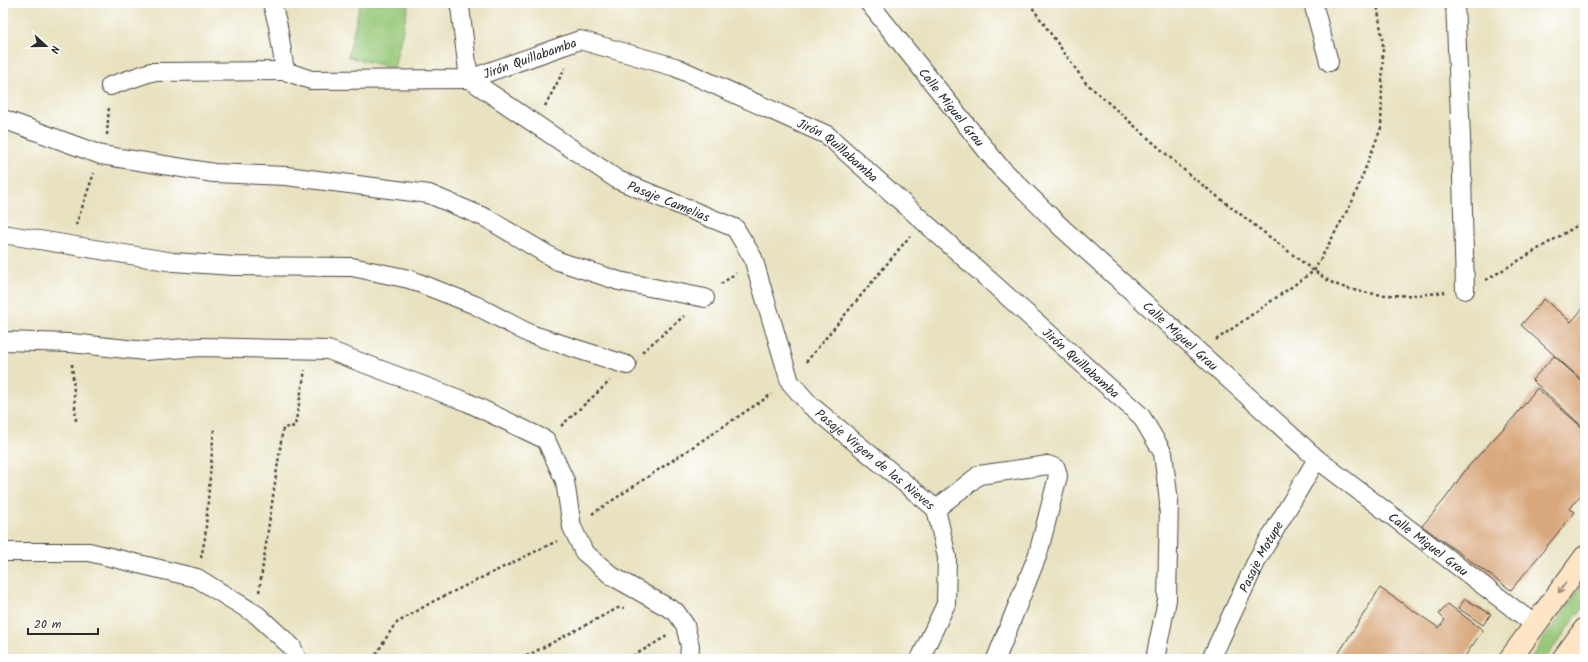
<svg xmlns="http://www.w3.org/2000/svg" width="1588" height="662" font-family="Kalam,sans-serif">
  <rect width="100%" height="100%" fill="#fff"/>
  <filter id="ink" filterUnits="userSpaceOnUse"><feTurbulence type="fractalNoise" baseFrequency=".025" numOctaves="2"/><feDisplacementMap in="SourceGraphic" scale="8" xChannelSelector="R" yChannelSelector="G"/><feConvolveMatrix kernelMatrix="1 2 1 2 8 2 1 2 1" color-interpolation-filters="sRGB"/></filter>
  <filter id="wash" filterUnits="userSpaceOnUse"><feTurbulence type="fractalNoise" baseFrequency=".012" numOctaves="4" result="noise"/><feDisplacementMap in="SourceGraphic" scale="16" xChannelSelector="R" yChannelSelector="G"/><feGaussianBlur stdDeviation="0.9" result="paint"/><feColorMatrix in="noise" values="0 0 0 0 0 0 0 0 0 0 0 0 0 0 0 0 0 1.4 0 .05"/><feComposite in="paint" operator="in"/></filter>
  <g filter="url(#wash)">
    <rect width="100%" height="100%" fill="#e8e2c0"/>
    <g fill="#97c878" stroke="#617a52">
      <polygon points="360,3 409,3 394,68 348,57"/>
      <polygon points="1585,581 1585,605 1545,659 1530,659"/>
    </g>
    <g id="blocks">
      <g fill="#d8a77b">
        <polygon points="1544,299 1571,322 1585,306 1585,383 1521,325"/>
        <polygon points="1554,356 1585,384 1585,429 1532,380"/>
        <polygon points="1537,388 1585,430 1585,489 1570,509 1575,512 1511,590 1422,526 1445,499 1467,468 1515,416"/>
        <polygon points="1380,588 1439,628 1445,620 1439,614 1448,604 1483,630 1463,659 1335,659"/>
        <polygon points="1465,599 1491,614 1483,625 1458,608"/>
      </g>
    </g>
  </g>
  <g filter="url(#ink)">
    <use href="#blocks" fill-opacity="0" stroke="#474641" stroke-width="1"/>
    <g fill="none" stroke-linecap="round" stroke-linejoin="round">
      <defs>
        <g id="street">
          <path id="s1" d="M272,3L278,26L285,71L311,80L469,79L580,40L675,67L827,135L1141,416L1163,453L1169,502L1167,600L1155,659"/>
          <polyline points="458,3 460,7 469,79"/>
          <path id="s2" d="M869,3L999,166L1062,228L1317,459L1534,624"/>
          <polyline points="1313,3 1329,62"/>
          <polyline points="1455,3 1461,138 1465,290"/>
          <path id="s3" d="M469,79L618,180L735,228L753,258L790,382L810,405L936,509L947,557L946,604L920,659"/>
          <polyline points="110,86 151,72 285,71"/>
          <polyline points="3,119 101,155 214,173 286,176 429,194 486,218 558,261 619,281 705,298"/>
          <polyline points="3,234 173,262 234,266 352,267 409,279 475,305 530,334 627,365"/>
          <polyline points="3,341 71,343 145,351 201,347 328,350 467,402 546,440 565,481 572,527 584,552 612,576 676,612 685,625 690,646 689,659"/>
          <polyline points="936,509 979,475 1048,465 1056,468 1058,476 1038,554 996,659"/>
          <polyline points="3,552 89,552 197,578 257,615 292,647 297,659"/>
          <path id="s4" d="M1211,659L1258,558L1317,459"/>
        </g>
        <g id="secondary">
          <polyline points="1510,659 1585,557"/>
          <polyline points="1563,659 1585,629"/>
        </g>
      </defs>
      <use href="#street" stroke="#474641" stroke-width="20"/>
      <use href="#secondary" stroke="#474641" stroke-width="24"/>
      <g stroke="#474641" stroke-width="2.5" stroke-dasharray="3 3" stroke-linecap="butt">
        <path d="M1029,3L1085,82L1192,177L1314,271C1321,275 1328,281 1335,284C1369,298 1410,297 1445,292"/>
        <polyline points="545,106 565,68"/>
        <polyline points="107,135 109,106"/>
        <polyline points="76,225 94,173"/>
        <polyline points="1486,280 1585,221"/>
        <polyline points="721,284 736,273"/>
        <polyline points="1216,340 1314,271 1353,200 1381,128 1383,45 1377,3"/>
        <polyline points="642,352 684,316"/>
        <polyline points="806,362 910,236"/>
        <polyline points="72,364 76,421"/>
        <polyline points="561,426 610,381"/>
        <polyline points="592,514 772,394"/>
        <polyline points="201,558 205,538 214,427"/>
        <polyline points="259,592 283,428 295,426 305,370"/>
        <polyline points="373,659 395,624 432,602 557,541"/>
        <polyline points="521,659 618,608 624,608"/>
        <polyline points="628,659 667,636"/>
      </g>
      <use href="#street" stroke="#fff" stroke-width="18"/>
      <use href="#secondary" stroke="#fde5c5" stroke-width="22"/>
    </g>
    <defs><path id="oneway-shaft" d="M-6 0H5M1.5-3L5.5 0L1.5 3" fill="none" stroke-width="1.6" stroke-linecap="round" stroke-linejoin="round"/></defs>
    <use stroke="#948878" href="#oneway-shaft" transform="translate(1562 588) rotate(127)"/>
  </g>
  <g text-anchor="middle" stroke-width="3" stroke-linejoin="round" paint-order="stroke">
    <g font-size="13" fill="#2b2b2b" stroke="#fff">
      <text dy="5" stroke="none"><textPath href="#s1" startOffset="319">Jirón Quillabamba</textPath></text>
      <text dy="5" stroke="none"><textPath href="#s2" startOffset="133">Calle Miguel Grau</textPath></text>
      <text dy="5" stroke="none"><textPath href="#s1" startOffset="655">Jirón Quillabamba</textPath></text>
      <text dy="5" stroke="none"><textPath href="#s3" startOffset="235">Pasaje Camelias</textPath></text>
      <text dy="5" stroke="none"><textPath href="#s2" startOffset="457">Calle Miguel Grau</textPath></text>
      <text dy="5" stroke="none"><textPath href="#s1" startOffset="979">Jirón Quillabamba</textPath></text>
      <text dy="5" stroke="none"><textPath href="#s3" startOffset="586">Pasaje Virgen de las Nieves</textPath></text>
      <text dy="5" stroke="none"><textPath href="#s2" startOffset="781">Calle Miguel Grau</textPath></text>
      <text dy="5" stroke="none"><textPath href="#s4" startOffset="114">Pasaje Motupe</textPath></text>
    </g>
  </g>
  <rect width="1588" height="662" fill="none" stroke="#fff" stroke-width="16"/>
  <g transform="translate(46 46) rotate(111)" stroke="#ffffff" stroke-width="3" paint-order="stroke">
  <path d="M0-3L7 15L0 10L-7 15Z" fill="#2b2b2b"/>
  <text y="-6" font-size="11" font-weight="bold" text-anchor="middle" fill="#2b2b2b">N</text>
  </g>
  <path d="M28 628v6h70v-6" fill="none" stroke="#2b2b2b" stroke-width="2"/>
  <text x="34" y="628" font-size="12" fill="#2b2b2b" stroke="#ffffff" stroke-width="3" paint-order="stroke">20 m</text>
</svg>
